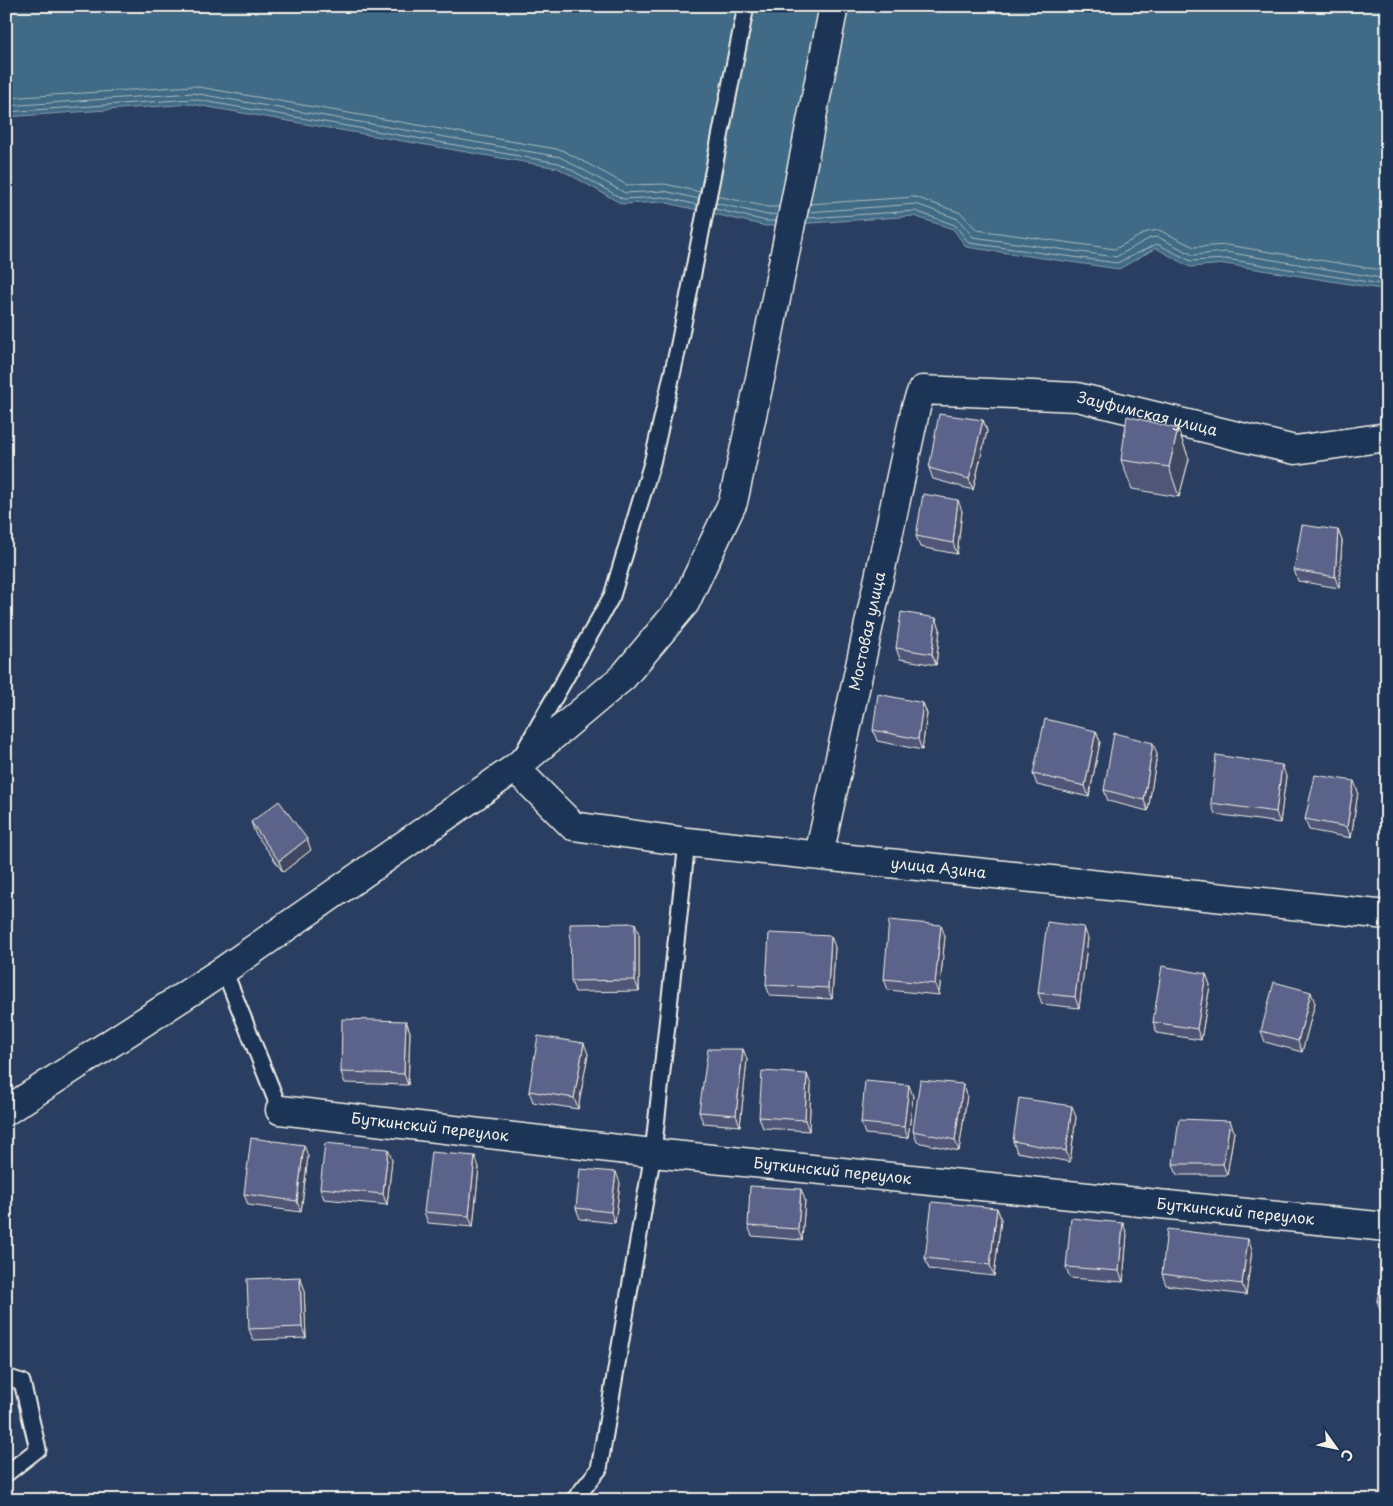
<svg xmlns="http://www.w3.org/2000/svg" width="1393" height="1506" font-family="'Playpen Sans',sans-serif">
  <rect width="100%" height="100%" fill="#2a3e61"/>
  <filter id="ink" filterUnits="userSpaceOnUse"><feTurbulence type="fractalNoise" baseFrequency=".02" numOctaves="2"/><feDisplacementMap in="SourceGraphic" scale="10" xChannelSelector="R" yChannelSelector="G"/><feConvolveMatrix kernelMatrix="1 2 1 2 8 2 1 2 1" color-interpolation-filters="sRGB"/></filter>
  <g filter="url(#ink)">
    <polygon fill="#3f6a85" stroke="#87a0ad" points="6,6 1387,6 1387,290 1225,264 1190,267 1156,248 1119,269 966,247 953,229 914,216 766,226 663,202 622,204 558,168 191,104 6,117"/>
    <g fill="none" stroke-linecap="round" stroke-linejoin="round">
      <g stroke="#acbbc0" stroke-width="1">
        <polyline points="6,98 193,86 562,150 627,185 665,184 700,192"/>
        <polyline points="6,106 193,93 560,157 625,193 664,191 699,199"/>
        <polyline points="6,112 192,99 559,163 623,199 663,197 698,205"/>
        <polyline points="717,196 768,207 779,207"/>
        <polyline points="716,203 767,215 777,214"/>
        <polyline points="810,204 915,197 961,213 977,230 1115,249 1147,232 1159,230 1194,247 1227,245 1387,271"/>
        <polyline points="715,209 766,221 776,221"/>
        <polyline points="808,212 916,204 958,219 973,237 1116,257 1150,238 1158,237 1193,255 1226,252 1387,279"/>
        <polyline points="807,218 915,211 955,225 969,243 1117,263 1157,244 1191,261 1226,259 1387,285"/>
      </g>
      <defs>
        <g id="lane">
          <polyline points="524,751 612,596 652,463 679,344 746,6"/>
          <polyline points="224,970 280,1110"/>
          <polyline points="6,1377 22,1382 38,1449 6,1474"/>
          <polyline points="574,1500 599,1469 653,1153 687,842"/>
        </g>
        <g id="street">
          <path id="s1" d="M819,855L916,407L922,390L1077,397L1295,450L1387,437"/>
          <path id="s2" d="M280,1110L653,1153L1387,1227"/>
        </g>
        <g id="secondary">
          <path id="s3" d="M515,768L573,826L687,842L1387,915"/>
        </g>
        <polyline id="primary" points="6,1111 224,970 515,768 623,677 685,603 733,502 761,374 834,6"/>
      </defs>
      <use href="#lane" stroke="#f4f1e8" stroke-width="19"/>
      <use href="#street" stroke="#f4f1e8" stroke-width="31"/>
      <use href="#secondary" stroke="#f4f1e8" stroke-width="31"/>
      <use href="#primary" stroke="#f4f1e8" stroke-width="31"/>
      <use href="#lane" stroke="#1d3557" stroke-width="15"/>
      <use href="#street" stroke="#1d3557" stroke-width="28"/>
      <use href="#secondary" stroke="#1d3557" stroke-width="28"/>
      <use href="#primary" stroke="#1d3557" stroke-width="28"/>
    </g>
    <g fill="#4f5677" stroke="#f4f1e8">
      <polygon points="983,420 987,431 973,490 933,479 929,468"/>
      <polygon points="1178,429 1189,459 1179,497 1132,489 1121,460"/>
      <polygon points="962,511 957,554 920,547 916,536"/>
      <polygon points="1338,530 1342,541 1339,588 1298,581 1294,570"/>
      <polygon points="936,618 940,629 936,665 900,659 896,648"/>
      <polygon points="923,703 927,714 922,750 877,741 873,730"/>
      <polygon points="1096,731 1100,742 1089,797 1037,785 1033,774"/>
      <polygon points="1157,754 1148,811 1108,801 1104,790"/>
      <polygon points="1286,776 1280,823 1215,814 1211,803"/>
      <polygon points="1358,792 1351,838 1309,830 1305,819"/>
      <polygon points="251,822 311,850 283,872 255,833"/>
      <polygon points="639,934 639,991 575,992 571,981"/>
      <polygon points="945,936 939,995 888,990 884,979"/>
      <polygon points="1088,938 1079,1008 1042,1004 1038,993"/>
      <polygon points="835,947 832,999 770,996 766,985"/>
      <polygon points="1206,974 1210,985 1201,1040 1157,1033 1153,1022"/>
      <polygon points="1315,1003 1302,1052 1265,1042 1261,1031"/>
      <polygon points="406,1021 410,1032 408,1085 345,1083 341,1072"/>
      <polygon points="743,1049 747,1060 740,1126 703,1123 699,1112"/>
      <polygon points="588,1054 578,1109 533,1102 529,1091"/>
      <polygon points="963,1084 967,1095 959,1151 917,1142 913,1131"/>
      <polygon points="811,1085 809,1131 763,1128 759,1117"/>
      <polygon points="913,1096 908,1138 865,1134 861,1123"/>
      <polygon points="1076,1117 1070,1162 1017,1152 1013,1141"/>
      <polygon points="1230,1121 1234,1132 1227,1175 1177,1175 1173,1164"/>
      <polygon points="308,1156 301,1212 248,1205 244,1194"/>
      <polygon points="392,1160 387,1205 324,1199 320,1188"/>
      <polygon points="479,1167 473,1227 428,1223 424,1212"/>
      <polygon points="620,1183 615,1223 580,1219 576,1208"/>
      <polygon points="805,1200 802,1240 752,1236 748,1226"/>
      <polygon points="997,1208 1001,1219 994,1276 929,1269 925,1258"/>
      <polygon points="1127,1234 1123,1282 1070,1278 1066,1267"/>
      <polygon points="1248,1239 1252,1250 1246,1295 1166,1285 1162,1274"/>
      <polygon points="1387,1258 1387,1313 1381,1312 1377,1301"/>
      <polygon points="300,1277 304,1288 306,1338 253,1340 249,1329"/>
    </g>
    <g fill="#404661" stroke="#f4f1e8">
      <polygon points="983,420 987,431 973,490 969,479"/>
      <polygon points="1178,429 1189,459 1179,497 1169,467"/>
      <polygon points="958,500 962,511 957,554 953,543"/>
      <polygon points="1338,530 1342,541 1339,588 1335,577"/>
      <polygon points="936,618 940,629 936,665 932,654"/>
      <polygon points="923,703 927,714 922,750 918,739"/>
      <polygon points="1096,731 1100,742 1089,797 1085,786"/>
      <polygon points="1153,743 1157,754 1148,811 1144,800"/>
      <polygon points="1282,765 1286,776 1280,823 1276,812"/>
      <polygon points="1354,781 1358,792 1351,838 1347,827"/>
      <polygon points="307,839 311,850 283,872 279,861"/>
      <polygon points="635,923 639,934 639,991 635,980"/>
      <polygon points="941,925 945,936 939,995 935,984"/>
      <polygon points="1084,927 1088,938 1079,1008 1075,997"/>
      <polygon points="831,936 835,947 832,999 828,988"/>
      <polygon points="1206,974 1210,985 1201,1040 1197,1029"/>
      <polygon points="1311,992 1315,1003 1302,1052 1298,1041"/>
      <polygon points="406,1021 410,1032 408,1085 404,1074"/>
      <polygon points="584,1043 588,1054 578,1109 574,1098"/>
      <polygon points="743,1049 747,1060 740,1126 736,1115"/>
      <polygon points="807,1074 811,1085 809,1131 805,1120"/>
      <polygon points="963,1084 967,1095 959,1151 955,1140"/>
      <polygon points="909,1085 913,1096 908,1138 904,1127"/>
      <polygon points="1072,1106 1076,1117 1070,1162 1066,1151"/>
      <polygon points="1230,1121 1234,1132 1227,1175 1223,1164"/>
      <polygon points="304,1145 308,1156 301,1212 297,1201"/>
      <polygon points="388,1149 392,1160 387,1205 383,1194"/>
      <polygon points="475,1156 479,1167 473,1227 469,1216"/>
      <polygon points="616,1172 620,1183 615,1223 611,1212"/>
      <polygon points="801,1189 805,1200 802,1240 798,1229"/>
      <polygon points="997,1208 1001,1219 994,1276 990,1265"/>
      <polygon points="1123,1223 1127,1234 1123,1282 1119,1271"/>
      <polygon points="1248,1239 1252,1250 1246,1295 1242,1284"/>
      <polygon points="300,1277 304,1288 306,1338 302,1327"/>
    </g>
    <g fill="#5c648a" stroke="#f4f1e8">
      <polygon points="939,414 983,420 969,479 929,468"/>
      <polygon points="1127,416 1178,429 1169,467 1121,460"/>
      <polygon points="923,494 958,500 953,543 916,536"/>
      <polygon points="1302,525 1338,530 1335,577 1294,570"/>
      <polygon points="901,612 936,618 932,654 896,648"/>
      <polygon points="878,694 923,703 918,739 873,730"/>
      <polygon points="1045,719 1096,731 1085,786 1033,774"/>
      <polygon points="1114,733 1153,743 1144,800 1104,790"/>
      <polygon points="1216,755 1282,765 1276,812 1211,803"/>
      <polygon points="1315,775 1354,781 1347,827 1305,819"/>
      <polygon points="279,801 307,839 279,861 251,822"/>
      <polygon points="889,920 941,925 935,984 884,979"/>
      <polygon points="1047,922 1084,927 1075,997 1038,993"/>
      <polygon points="635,923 635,980 571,981 570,924"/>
      <polygon points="769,933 831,936 828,988 766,985"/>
      <polygon points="1162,966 1206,974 1197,1029 1153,1022"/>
      <polygon points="1274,982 1311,992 1298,1041 1261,1031"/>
      <polygon points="342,1019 406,1021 404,1074 341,1072"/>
      <polygon points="538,1036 584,1043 574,1098 529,1091"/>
      <polygon points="708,1049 743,1049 736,1115 699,1112"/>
      <polygon points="762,1071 807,1074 805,1120 759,1117"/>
      <polygon points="920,1080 963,1084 955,1140 913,1131"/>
      <polygon points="865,1081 909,1085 904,1127 861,1123"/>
      <polygon points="1019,1098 1072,1106 1066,1151 1013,1141"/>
      <polygon points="1179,1119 1230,1121 1223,1164 1173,1164"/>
      <polygon points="251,1138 304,1145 297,1201 244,1194"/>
      <polygon points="325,1143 388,1149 383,1194 320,1188"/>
      <polygon points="431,1152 475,1156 469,1216 424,1212"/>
      <polygon points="580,1169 616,1172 611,1212 576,1208"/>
      <polygon points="750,1186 801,1189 798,1229 748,1226"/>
      <polygon points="932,1202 997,1208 990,1265 925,1258"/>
      <polygon points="1071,1218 1123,1223 1119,1271 1066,1267"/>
      <polygon points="1167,1229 1248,1239 1242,1284 1162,1274"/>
      <polygon points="1387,1258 1387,1303 1377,1301"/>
      <polygon points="300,1277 302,1327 249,1329 247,1279"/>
    </g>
  </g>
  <g text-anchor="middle" stroke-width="5" stroke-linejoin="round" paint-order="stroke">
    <g font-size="15" fill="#f4f1e8" stroke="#1d3557">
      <text dy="5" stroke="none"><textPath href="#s1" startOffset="704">Зауфимская улица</textPath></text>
      <text dy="5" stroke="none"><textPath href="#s1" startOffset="229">Мостовая улица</textPath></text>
      <text dy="5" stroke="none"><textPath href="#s3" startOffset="450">улица Азина</textPath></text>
      <text dy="5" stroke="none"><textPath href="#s2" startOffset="151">Буткинский переулок</textPath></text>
      <text dy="5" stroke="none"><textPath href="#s2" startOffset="556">Буткинский переулок</textPath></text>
      <text dy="5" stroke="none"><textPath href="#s2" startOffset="961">Буткинский переулок</textPath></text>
    </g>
  </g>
  <rect width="1393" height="1506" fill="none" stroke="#1d3557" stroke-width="25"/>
  <rect x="12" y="12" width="1368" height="1481" fill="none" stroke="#f4f1e8" stroke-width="2" filter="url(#ink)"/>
  <g transform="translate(1336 1448) rotate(123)" stroke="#1d3557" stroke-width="4" paint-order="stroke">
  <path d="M0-4L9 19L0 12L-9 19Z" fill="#f4f1e8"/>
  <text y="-8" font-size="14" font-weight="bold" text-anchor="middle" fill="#f4f1e8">С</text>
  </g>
</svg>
